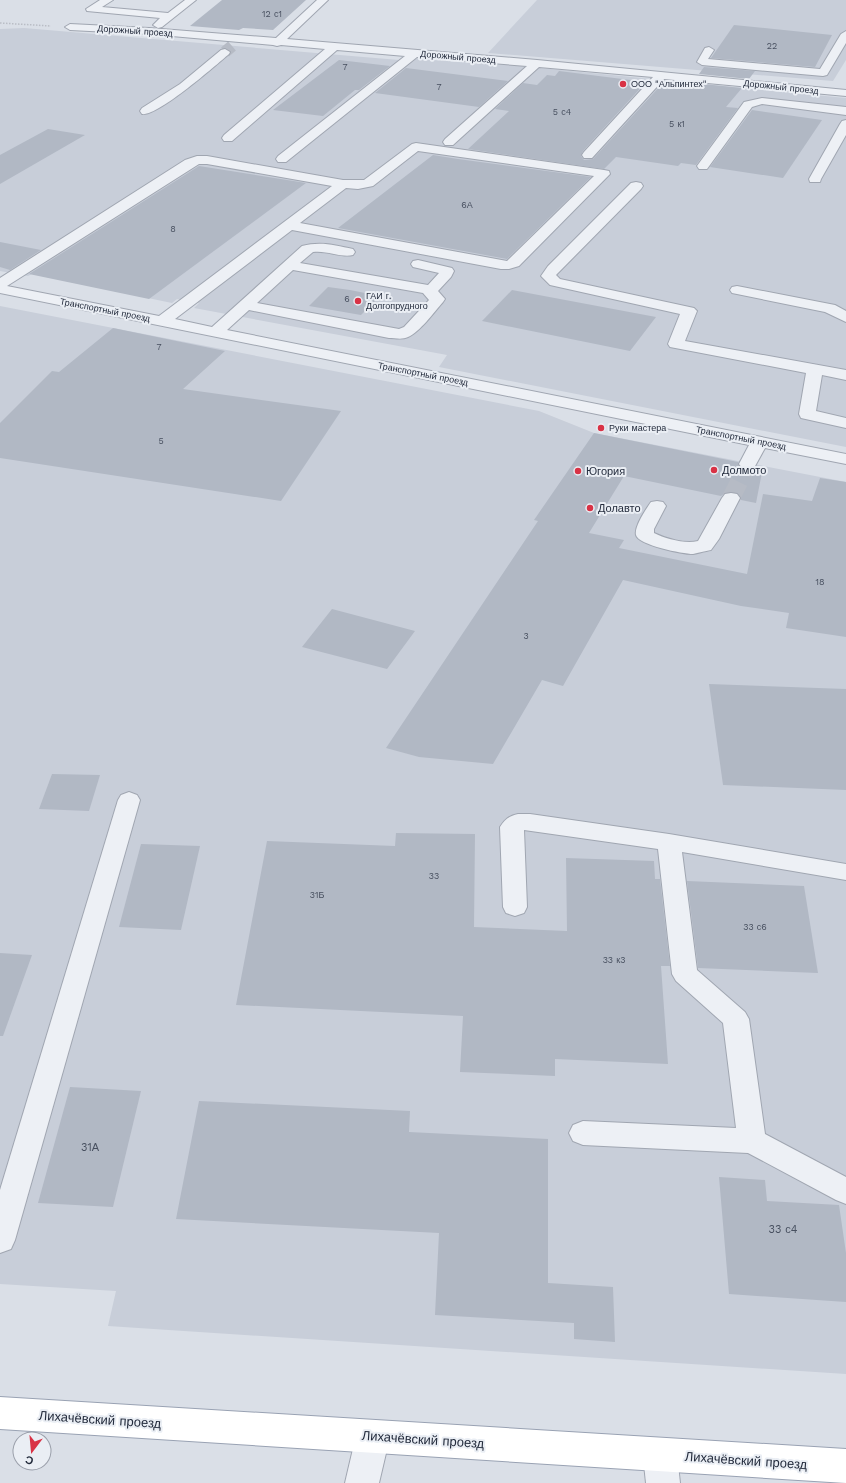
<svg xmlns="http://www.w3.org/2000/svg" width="846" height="1483" font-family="'Work Sans',sans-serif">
  <rect width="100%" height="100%" fill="#dadfe7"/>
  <g fill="#c8ced9">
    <polygon points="537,0 846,0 846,60 833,81 488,53"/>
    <polygon points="24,28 399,60 402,58 520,66 846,98 846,447 439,367 447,355 194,308 199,303 177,299 172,303 32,274 28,276 0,271 0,29"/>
    <polygon points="0,306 539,411 594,433 846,482 846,1374 108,1326 116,1291 0,1284"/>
  </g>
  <g fill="#b1b8c4">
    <polygon points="222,0 306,0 273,30 243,28 239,30 190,26"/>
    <polygon points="734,25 832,35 815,67 711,58"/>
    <polygon points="339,60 390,66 359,90 355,90 323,116 273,110"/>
    <polygon points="704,67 755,71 749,79 699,74"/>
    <polygon points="406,68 508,81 479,107 375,93"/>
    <polygon points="559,71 646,82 583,151 581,156 584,160 593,159 662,84 676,86 678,83 692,85 693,83 742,88 726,107 738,108 696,165 681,163 678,166 616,157 604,169 468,149 509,111 495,109 523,83 537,85 547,75 555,76"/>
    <polygon points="752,110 822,120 783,178 710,167"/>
    <polygon points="48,129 85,135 0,184 0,155"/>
    <polygon points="433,155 458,159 591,177 507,259 338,228"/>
    <polygon points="199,166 306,183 149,299 29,274"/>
    <polygon points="0,242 41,250 10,270 0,267"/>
    <polygon points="328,287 350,290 380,296 361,315 309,306"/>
    <polygon points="512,290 656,317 630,351 482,321"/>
    <polygon points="113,328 225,351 183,389 341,411 281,501 0,458 0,423 52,371 59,372"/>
    <polygon points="594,433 738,462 738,465 742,469 754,469 757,466 763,467 756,503 741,500 741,497 737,493 725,493 721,496 624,476 589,533 624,540 619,548 747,574 763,494 812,501 820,478 846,482 846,637 786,628 789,613 741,606 623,580 563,686 542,680 493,764 419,757 386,748 538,521 534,520"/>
    <polygon points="332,609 415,631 387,669 302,647"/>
    <polygon points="709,684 846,689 846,790 723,785"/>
    <polygon points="52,774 100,775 89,811 39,809"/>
    <polygon points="396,833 475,834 474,927 567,931 566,858 654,861 655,879 660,879 670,966 661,966 668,1064 555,1059 555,1076 460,1072 463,1016 236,1005 267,841 395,846"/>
    <polygon points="141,844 200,846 181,930 119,927"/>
    <polygon points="687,881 804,886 818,973 698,968"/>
    <polygon points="0,953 32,955 3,1036 0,1036"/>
    <polygon points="70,1087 141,1091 113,1207 38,1203"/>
    <polygon points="199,1101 410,1111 409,1132 548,1139 548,1283 613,1287 615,1342 574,1339 574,1323 435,1315 439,1233 176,1219"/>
    <polygon points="719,1177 765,1180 767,1201 839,1205 846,1253 846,1302 729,1294"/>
  </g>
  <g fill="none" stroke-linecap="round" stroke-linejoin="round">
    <polyline stroke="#b6bbc5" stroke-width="12" stroke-dasharray="12 5.5" stroke-linecap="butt" points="225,52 232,46"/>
    <polyline stroke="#b6bbc5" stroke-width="18" stroke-dasharray="18 9" stroke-linecap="butt" points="731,498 748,464"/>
    <defs>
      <g id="minor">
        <polygon points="100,0 113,0 102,7 168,13 185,0 196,0 162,27 158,28 153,25 160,18 87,11 86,9"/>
        <polygon points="317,0 328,0 287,39 537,60 846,90 846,96 664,79 592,158 584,158 582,155 584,152 653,77 539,67 453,145 445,145 443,142 445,139 527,66 417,57 286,162 278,162 276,159 278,156 405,56 337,50 232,141 224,141 222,138 224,135 325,49 281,45 277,46 273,45 149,34 70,30 65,27 70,24 149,28 276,38"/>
        <polygon points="846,31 846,43 827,75 823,76 702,65 697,62 705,48 709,47 714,50 708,59 820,69 841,34"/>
        <path d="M225,49L230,52L229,54C215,66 157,117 142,114L140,111L142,108L180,84L221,50Z"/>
        <polygon points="762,98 846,107 846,115 762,104 752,107 707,169 699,169 697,166 744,102"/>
        <polygon points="846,120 846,135 821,179 820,182 810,182 809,179 840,124 842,121"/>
        <path d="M416,143L604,170L609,171L610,174L519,266L509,269H501L292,230L175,319L212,327L302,246C320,241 335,245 353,249L355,252L353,255C341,258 327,250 313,252L300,263L428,285L439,273L413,267L411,264L413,261L418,260L452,268L454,271L451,277L438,291L445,299L443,302C434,312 420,332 408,337C402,340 395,338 389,338L249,310L227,330L846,454V464L765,448L754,468L748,469L742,468L739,464L749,445L0,293V278L185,160L197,156H207L343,180H364L412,144ZM418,151L594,176L507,261L300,223L346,188L358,189L373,186ZM199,164H207L332,186L159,316L7,286ZM293,270L423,293L429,300L404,327L399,329L257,303Z"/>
        <polygon points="636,182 641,183 643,186 641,189 556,275 560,279 694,308 697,311 685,341 846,370 846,380 822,375 816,411 846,418 846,428 801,418 799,414 806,373 670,347 668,344 680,314 550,285 541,276 548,266 631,183"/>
        <polygon points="737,286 835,305 846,311 846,322 825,312 732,293 730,290 732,287"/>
        <path d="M731,493L737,494L740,498L719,539L711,550C705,551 698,553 693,554C683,554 638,545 636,535C634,527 646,509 651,502L657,501L663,502L666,506L654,529V533C666,539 685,544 698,541L722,498L725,494Z"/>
        <polygon points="129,792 137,795 140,800 15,1240 11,1249 0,1253 0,1190 118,800 121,795"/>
        <path d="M518,814H530L669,834L846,864V880L682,852L697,970L745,1012L749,1019L765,1134L846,1177V1204L836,1200L748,1153L583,1145L573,1141L569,1133L573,1125L583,1121L736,1128L723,1023L676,981L672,974L658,849L524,830L527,907L524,913L515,916L506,913L503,907L500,827C505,819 509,816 518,814Z"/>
        <polygon points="373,1420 385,1425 390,1436 379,1483 345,1483 356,1436 361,1425"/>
        <polygon points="660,1439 672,1443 677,1455 680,1483 646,1483 643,1455 648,1443"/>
      </g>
      <polygon id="major" points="0,1397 846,1449 846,1483 0,1429"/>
    </defs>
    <use href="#minor" stroke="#a0a6b1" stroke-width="2"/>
    <use href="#major" stroke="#99a2b3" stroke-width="2"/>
    <polyline stroke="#b9bdc5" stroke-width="1.5" stroke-dasharray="1.5 1.5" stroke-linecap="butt" points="0,23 51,26"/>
    <use href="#minor" fill="#edf0f5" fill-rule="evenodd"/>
    <use href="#major" fill="#fff" fill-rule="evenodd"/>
  </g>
  <g fill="#d93245" stroke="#eaeef4" stroke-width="1.5">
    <circle cx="623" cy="84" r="4"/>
    <circle cx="358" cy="301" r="4"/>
    <circle cx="601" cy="428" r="4"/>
    <circle cx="714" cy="470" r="4"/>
    <circle cx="578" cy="471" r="4"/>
    <circle cx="590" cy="508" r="4"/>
  </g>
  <g text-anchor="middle" stroke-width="4" stroke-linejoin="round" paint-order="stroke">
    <g font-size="9" fill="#474f5f">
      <text x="272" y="17">12 с1</text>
      <text x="772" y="49">22</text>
      <text x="345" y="70">7</text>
      <text x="439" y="90">7</text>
      <text x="562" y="115">5 с4</text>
      <text x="677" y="127">5 к1</text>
      <text x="467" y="208">6А</text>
      <text x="173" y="232">8</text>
      <text x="347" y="302">6</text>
      <text x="159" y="350">7</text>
      <text x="161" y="444">5</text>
      <text x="820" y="585">18</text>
      <text x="526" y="639">3</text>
      <text x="434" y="879">33</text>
      <text x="317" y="898">31Б</text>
      <text x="755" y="930">33 с6</text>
      <text x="614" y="963">33 к3</text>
    </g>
    <g font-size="9" fill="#242c3d" stroke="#eaeef4">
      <text transform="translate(135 31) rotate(4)" y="3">Дорожный проезд</text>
      <text transform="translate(458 57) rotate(5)" y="3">Дорожный проезд</text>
      <text transform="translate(781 87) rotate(6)" y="3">Дорожный проезд</text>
      <text transform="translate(105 310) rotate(11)" y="3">Транспортный проезд</text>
      <text transform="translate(423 374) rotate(11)" y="3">Транспортный проезд</text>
      <text transform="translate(741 438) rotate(11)" y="3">Транспортный проезд</text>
    </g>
    <g font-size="9" fill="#242c3d" stroke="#eaeef4" text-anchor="start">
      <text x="631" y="87">ООО "Альпинтех"</text>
      <text x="366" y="299">ГАИ г.<tspan x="366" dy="10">Долгопрудного</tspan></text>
      <text x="609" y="431">Руки мастера</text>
    </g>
    <g font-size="11" fill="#242c3d" stroke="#eaeef4" text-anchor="start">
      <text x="722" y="474">Долмото</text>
      <text x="586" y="475">Югория</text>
      <text x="598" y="512">Долавто</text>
    </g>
    <g font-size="11" fill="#474f5f">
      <text x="90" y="1151">31А</text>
      <text x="783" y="1233">33 с4</text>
    </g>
    <g font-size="13" fill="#242c3d" stroke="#eaeef4">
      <text transform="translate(100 1419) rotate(4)" y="5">Лихачёвский проезд</text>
      <text transform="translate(423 1439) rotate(4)" y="5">Лихачёвский проезд</text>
      <text transform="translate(746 1460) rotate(4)" y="5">Лихачёвский проезд</text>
    </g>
  </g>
  <g transform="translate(32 1451) rotate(196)"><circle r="19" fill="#eaeef4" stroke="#9ba0ab"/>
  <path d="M0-3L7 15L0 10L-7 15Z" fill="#d93245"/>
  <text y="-6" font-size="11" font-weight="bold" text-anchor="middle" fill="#242c3d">С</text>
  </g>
</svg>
